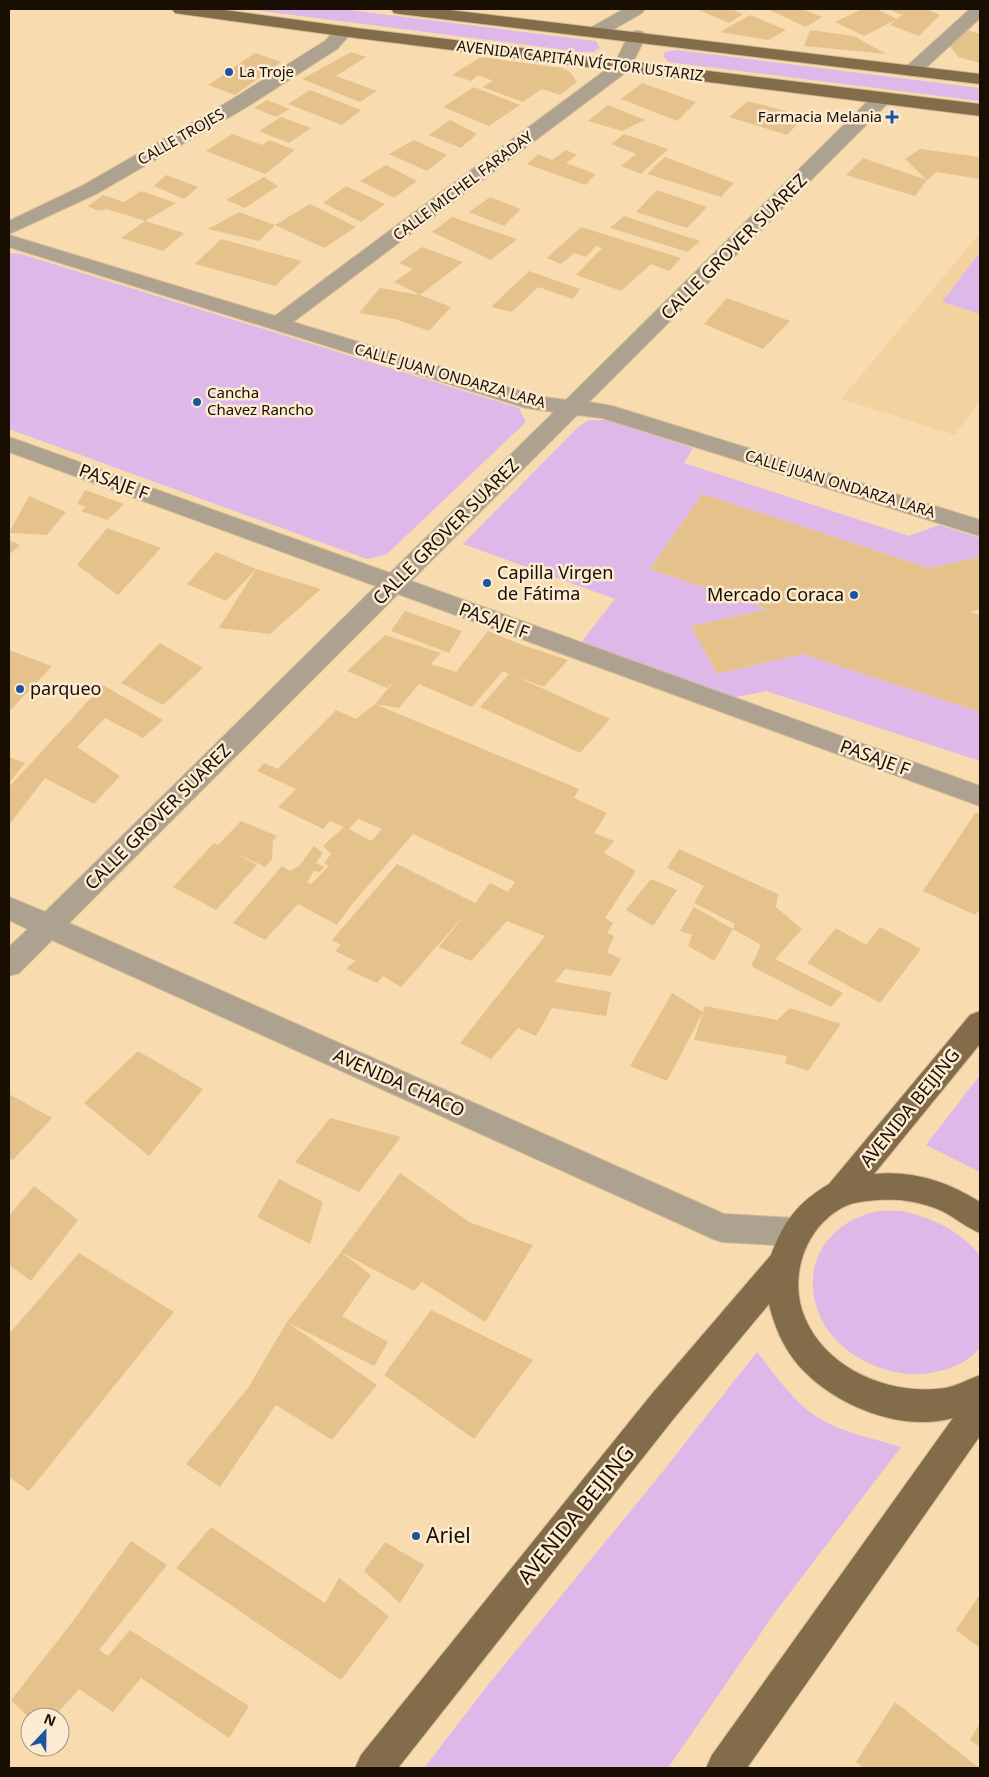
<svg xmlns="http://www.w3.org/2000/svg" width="989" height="1777" font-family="'Noto Sans',sans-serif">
  <rect width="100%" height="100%" fill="#f8dcaf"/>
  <polygon fill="#f3d29f" points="980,233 980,400 955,435 841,399"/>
  <g fill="#deb8e8">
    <polygon points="247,9 342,9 587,40 596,41 600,48 593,52 581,52"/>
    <polygon points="676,50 980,88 980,101 669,62 663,56 665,52"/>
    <polygon points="980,252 980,314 942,302"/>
    <polygon points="9,253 21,254 519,408 526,422 387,554 367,559 9,429"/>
    <polygon points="589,420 607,420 693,448 684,463 909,536 939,525 980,538 980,557 929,568 702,494 650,569 768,609 691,626 717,674 803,654 980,712 980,761 766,691 731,698 579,645 615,599 463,544 578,427"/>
    <polygon points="980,1075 980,1172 926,1145"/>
    <path d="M903,1211C934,1219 960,1230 980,1256V1347C970,1361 952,1369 935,1372C892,1382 836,1356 819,1314C800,1266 826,1225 873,1212C882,1210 894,1211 903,1211Z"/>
    <path d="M757,1352C774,1373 791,1399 814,1415C840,1432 871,1438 901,1447L776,1611L668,1768H424L488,1685L656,1480Z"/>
  </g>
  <g fill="#e5c28b" fill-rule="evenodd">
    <polygon points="696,9 731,9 743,14 729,23"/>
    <polygon points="767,9 802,9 822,17 806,27"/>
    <polygon points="862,9 877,9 897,19 864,36 835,22"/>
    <polygon points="889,9 926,9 940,15 919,36 890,25 902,15"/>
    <polygon points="750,15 786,30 768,40 720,32"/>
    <polygon points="961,28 980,34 980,63 958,57 946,41"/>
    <polygon points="810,30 854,36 886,54 804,46"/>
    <polygon points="351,52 366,57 336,76 377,91 360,102 302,79"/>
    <polygon points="255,53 281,62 235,95 208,85"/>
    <polygon points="481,57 562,68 570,72 577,82 560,95 542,89 523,102 482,87 493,81 478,75 471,81 452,75"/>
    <polygon points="642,83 696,102 677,121 621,99"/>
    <polygon points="474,87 520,105 489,126 443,107"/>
    <polygon points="310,90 361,110 342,125 288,104"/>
    <polygon points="267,100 290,109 276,117 254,108"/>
    <polygon points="748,101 805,116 787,135 729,117"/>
    <polygon points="608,105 645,120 622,131 588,121"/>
    <polygon points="281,117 311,128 289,143 259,131"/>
    <polygon points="450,120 477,134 461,148 429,135"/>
    <polygon points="232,134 262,145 269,140 295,150 265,174 206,151"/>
    <polygon points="624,134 668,149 641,174 621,166 636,154 611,144"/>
    <polygon points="414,140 447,155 427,171 389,154"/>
    <polygon points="920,149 980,157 980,179 937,172 927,180 905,159"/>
    <polygon points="566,150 577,155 566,163 596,174 585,185 527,164 538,154 552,160"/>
    <polygon points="665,157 734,183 721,197 647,174"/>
    <polygon points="863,158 927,180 915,196 846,175"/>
    <polygon points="386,165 417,181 394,198 360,181"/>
    <polygon points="166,175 198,187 184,199 154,186"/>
    <polygon points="264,177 278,186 245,208 226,200"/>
    <polygon points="346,186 385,204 361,222 323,203"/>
    <polygon points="657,190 707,207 687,228 636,212"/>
    <polygon points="141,191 176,203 145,221 107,209 98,211 88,206 103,195 124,202"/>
    <polygon points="490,197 521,209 504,226 469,212"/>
    <polygon points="310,204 356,227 324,248 275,225"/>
    <polygon points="239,212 275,225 259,241 208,229"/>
    <polygon points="624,216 700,241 688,252 610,228"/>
    <polygon points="452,217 517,239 491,260 432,232"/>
    <polygon points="145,221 184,233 163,251 121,238"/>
    <polygon points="581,227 681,258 669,271 651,264 621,291 576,275 602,248 596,246 586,257 574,253 561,264 547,258"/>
    <polygon points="221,239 302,261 275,286 195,264"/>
    <polygon points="422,247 463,262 420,295 394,282 413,269 399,263"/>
    <polygon points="529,271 580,289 573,299 538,287 512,312 491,307"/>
    <polygon points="380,288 420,295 451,307 429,331 395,319 359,313"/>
    <polygon points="727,298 790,321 763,349 704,324"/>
    <polygon points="85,490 124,504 107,520 81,511 86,507 77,504"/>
    <polygon points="702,494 929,568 980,557 980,609 970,612 980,615 980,712 803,654 717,674 691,626 768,609 650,569"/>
    <polygon points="29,496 66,512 47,535 9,533"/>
    <polygon points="107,528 161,548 118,595 77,565"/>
    <polygon points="9,540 20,545 9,555"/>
    <polygon points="216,552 256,569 226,601 187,584"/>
    <polygon points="256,569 321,589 270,634 219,628"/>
    <polygon points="405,611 462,631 449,653 391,631"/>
    <polygon points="488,631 525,646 568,660 544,687 517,677 610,719 580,753 480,707 509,674 503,671 472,707 419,684 399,708 375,704 396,679 387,688 347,671 385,635 441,653 431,664 456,672"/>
    <polygon points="160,643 203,668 163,705 121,683"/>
    <polygon points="9,650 52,666 9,712"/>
    <polygon points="103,685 163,720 143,738 105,718 77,747 120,776 94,804 45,778 9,825 9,787"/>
    <path d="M375,704L579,789L574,798L607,813L594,833L614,841L604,853L636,871L605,918L613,923L607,933L614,936L607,952L621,959L611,976L565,969L555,982L611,992L606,1016L552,1008L536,1036L518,1028L491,1059L460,1043L545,936L507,921L471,961L439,947L467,912L401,987L383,976L377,983L346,969L355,961L335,951L341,945L332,940L397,864L475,903L490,883L508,892L515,882L413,834L353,903L337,925L298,904L265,940L233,923L282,866L290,871L299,866L314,846L323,853L316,863L324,867L320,872L314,871L307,882L311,884L329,866L324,863L331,854L323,846L344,827L330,821L323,829L278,807L296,789L257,771L264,763L278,769L336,710L356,719ZM358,819L382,829L371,841L349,829Z"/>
    <polygon points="9,757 25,763 9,783"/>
    <polygon points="976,812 980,814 980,909 975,915 923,891"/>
    <polygon points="241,821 277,836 273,841 272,859 265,867 233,852 257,865 216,910 173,887 214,843 218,845"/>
    <polygon points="679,849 778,894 776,907 802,929 775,959 843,993 831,1007 751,966 761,945 733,929 735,924 694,903 704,886 667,868"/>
    <polygon points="651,879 677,890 653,926 626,910"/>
    <polygon points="694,907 733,929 714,961 688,946 692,935 680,931"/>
    <polygon points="880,927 921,949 880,1003 807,963 836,928 866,945"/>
    <polygon points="672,993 703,1012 667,1081 630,1066"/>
    <polygon points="705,1006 777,1020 790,1008 841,1024 808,1071 785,1063 787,1056 694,1040"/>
    <polygon points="138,1051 203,1089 149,1156 84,1103"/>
    <polygon points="9,1094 52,1118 13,1160 9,1158"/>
    <polygon points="330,1118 401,1137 359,1192 295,1162"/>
    <polygon points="400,1173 469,1222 533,1245 485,1322 422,1282 414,1291 341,1252"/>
    <polygon points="279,1179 323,1202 310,1244 257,1217"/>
    <polygon points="34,1186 78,1220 31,1281 9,1265 9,1216"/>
    <polygon points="341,1252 371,1275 342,1316 388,1342 374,1366 287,1322"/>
    <polygon points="79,1253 174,1312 29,1491 9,1477 9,1334"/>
    <polygon points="431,1310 533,1360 474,1439 384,1375"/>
    <polygon points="287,1322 377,1385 332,1440 276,1405 220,1487 186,1464 248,1388"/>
    <polygon points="211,1527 325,1603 339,1578 389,1616 341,1680 176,1568"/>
    <polygon points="131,1541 167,1565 99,1650 108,1656 130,1630 249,1706 229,1738 141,1678 113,1712 79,1689 54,1717 30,1717 30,1719 11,1700 67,1629"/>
    <polygon points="385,1542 424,1565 400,1603 364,1571"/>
    <polygon points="980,1594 980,1648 956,1630"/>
    <polygon points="895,1702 978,1767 977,1768 864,1768 856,1762"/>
    <polygon points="980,1723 980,1747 970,1740"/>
  </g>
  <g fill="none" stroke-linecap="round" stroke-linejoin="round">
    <defs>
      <g id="minor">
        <polygon points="624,9 645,9 642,13 602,36 596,37 590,36 587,32 590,28"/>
        <polygon points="970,9 980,9 980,18 918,75 912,76 906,75 903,71 906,67"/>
        <polygon points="344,26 350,27 353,31 337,49 245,108 96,194 9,234 9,221 82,186 231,100 325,41 338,27"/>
        <polygon points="637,31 643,32 646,36 629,70 293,322 536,396 566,400 875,94 882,92 889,94 891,98 889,102 589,402 612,406 980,520 980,536 602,418 577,415 411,581 980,786 980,806 398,594 69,923 724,1214 794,1218 805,1222 810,1232 805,1242 794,1246 722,1242 711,1238 52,940 19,973 9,976 9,947 28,929 9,920 9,897 45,912 376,586 9,452 9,437 390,573 554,412 526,408 9,247 9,235 275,316 615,63 628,36 631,32"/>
      </g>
      <g id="primary">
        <polygon points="172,9 217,9 356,28 980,104 980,116 356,38 181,14 175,13"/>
        <polygon points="391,9 441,9 980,74 980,84 400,14 394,13"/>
        <path d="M980,1011V1044L874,1174C912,1170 949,1182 980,1202V1233C967,1228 957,1219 944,1212C930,1205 916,1202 900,1200C887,1199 860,1200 848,1205C806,1223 787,1277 805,1318C827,1370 891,1396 945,1388C957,1386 969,1379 980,1375V1436L747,1768H706L712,1755L953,1418C901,1433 834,1405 799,1366C784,1349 774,1326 769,1304L675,1417L398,1768H355L361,1755L651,1395L771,1255C784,1221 797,1203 829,1184L970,1015Z"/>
      </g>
    </defs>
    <use href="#minor" stroke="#d4bb93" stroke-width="2"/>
    <use href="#primary" stroke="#d4bb93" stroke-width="2"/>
    <use href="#minor" fill="#ada18f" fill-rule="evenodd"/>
    <use href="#primary" fill="#826c4a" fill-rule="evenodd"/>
  </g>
  <g fill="#1c53a4" stroke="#fcebd0" stroke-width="2">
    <circle cx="229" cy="72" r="5"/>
    <path d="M889.5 109.5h5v5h5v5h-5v5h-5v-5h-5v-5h5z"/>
    <circle cx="197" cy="402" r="5"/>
    <circle cx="487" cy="583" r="5"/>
    <circle cx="854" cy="595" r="5"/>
    <circle cx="20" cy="689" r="5"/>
    <circle cx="416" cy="1536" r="5"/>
  </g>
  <g text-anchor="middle" stroke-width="5" stroke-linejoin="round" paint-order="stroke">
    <g font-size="15" fill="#180e01" stroke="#fcebd0">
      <text transform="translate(580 61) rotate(7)" y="5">AVENIDA CAPITÁN VÍCTOR USTARIZ</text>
      <text transform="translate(181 137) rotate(-30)" y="5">CALLE TROJES</text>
      <text transform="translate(463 186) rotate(-37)" y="5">CALLE MICHEL FARADAY</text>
      <text transform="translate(450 376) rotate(16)" y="5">CALLE JUAN ONDARZA LARA</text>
      <text transform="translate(840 484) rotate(17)" y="5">CALLE JUAN ONDARZA LARA</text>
    </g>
    <g font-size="15" fill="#180e01" stroke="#fcebd0" text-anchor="start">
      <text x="239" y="77">La Troje</text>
      <text x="882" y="122" text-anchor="end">Farmacia Melania</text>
      <text x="207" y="398">Cancha<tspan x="207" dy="17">Chavez Rancho</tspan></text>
    </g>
    <g font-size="18" fill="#180e01" stroke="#fcebd0">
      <text transform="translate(734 247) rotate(-45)" y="6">CALLE GROVER SUAREZ</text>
      <text transform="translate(114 482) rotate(20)" y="6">PASAJE F</text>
      <text transform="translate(446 532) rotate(-45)" y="6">CALLE GROVER SUAREZ</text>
      <text transform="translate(494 621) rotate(20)" y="6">PASAJE F</text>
      <text transform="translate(875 758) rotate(20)" y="6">PASAJE F</text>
      <text transform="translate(158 817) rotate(-45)" y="6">CALLE GROVER SUAREZ</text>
      <text transform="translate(399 1083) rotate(24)" y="6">AVENIDA CHACO</text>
      <text transform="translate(910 1108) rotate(-51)" y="6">AVENIDA BEIJING</text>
    </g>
    <g font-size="18" fill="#180e01" stroke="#fcebd0" text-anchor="start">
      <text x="497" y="579">Capilla Virgen<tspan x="497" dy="21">de Fátima</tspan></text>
      <text x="844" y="601" text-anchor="end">Mercado Coraca</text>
      <text x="30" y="695">parqueo</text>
    </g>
    <g font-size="21" fill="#180e01" stroke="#fcebd0">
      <text transform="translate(576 1515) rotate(-51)" y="7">AVENIDA BEIJING</text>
    </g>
    <g font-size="21" fill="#180e01" stroke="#fcebd0" text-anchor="start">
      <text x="426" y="1543">Ariel</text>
    </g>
  </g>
  <rect width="989" height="1777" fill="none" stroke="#180e01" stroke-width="20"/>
  <g transform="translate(45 1732) rotate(22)"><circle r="24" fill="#fcebd0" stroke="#a1937d"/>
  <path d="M0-4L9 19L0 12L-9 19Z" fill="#1c53a4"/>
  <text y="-8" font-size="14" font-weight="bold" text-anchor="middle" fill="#180e01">N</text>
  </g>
</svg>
